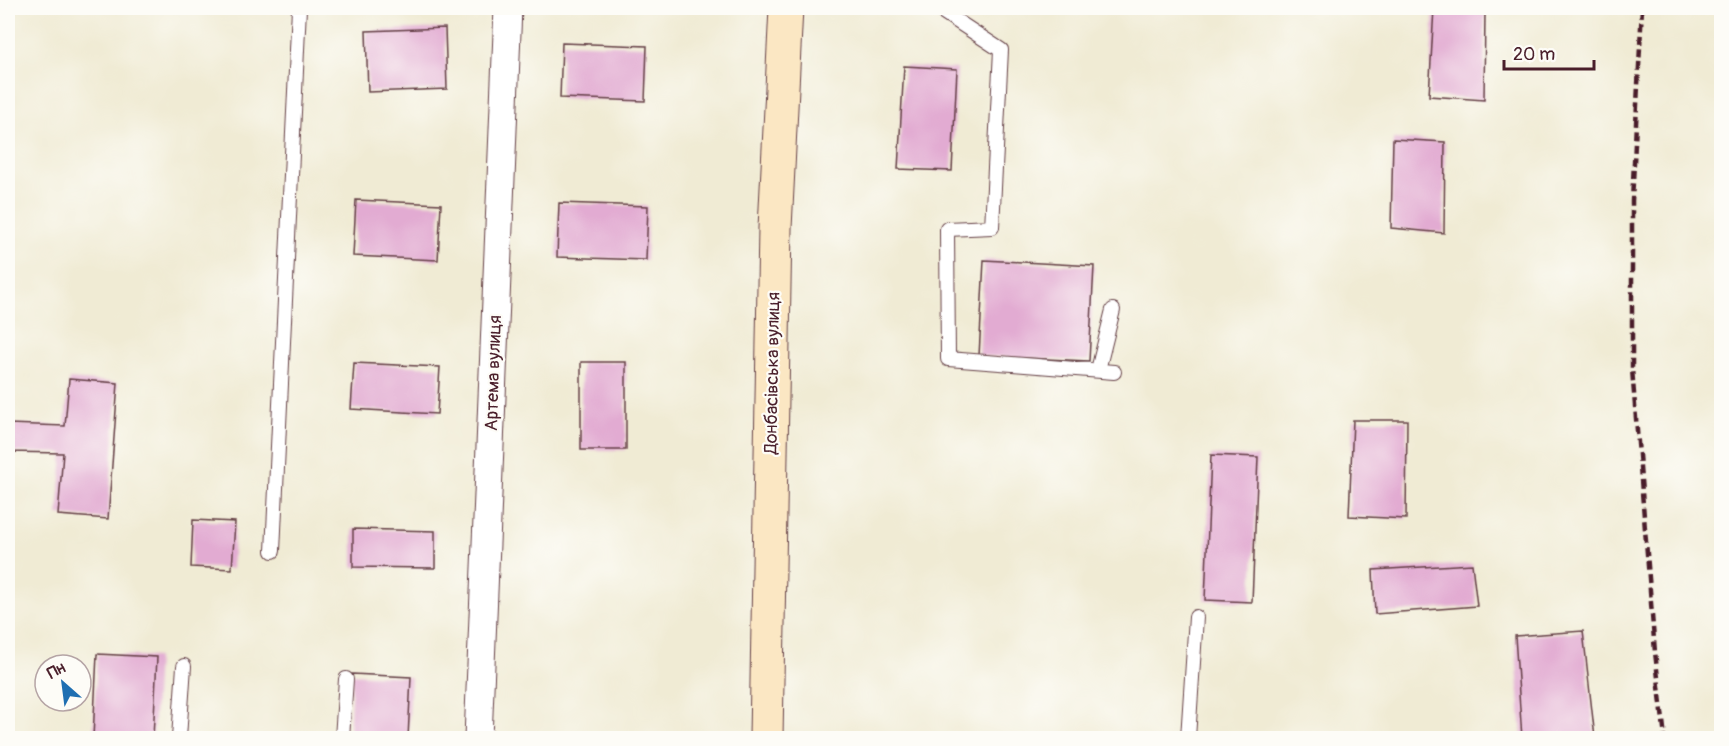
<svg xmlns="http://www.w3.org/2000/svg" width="1729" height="746" font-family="Pangolin,sans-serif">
  <rect width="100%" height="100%" fill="#fdfcf7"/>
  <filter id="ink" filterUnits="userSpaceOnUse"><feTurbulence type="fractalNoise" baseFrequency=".0167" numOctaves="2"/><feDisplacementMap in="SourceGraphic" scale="12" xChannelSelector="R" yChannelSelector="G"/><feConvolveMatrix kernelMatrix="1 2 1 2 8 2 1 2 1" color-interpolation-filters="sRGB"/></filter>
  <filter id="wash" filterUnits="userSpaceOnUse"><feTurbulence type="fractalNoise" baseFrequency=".008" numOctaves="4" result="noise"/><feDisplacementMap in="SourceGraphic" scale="24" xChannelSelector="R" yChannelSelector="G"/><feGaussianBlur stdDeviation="1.35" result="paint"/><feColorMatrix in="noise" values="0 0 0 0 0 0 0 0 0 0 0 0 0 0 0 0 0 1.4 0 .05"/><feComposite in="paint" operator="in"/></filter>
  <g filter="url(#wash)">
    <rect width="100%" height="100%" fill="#f0ebd4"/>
    <g id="blocks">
      <g fill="#e2abd2">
        <polygon points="1434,8 1485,11 1484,100 1429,96"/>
        <polygon points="445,28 447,89 368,92 366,31"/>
        <polygon points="562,43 647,46 645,101 560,98"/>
        <polygon points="904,66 957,69 952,171 898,169"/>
        <polygon points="1393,139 1445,142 1444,233 1391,228"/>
        <polygon points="356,200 441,204 438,260 353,256"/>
        <polygon points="559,203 648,206 646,260 557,257"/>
        <polygon points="984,260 1094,266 1089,361 979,356"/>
        <rect x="581" y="362" width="45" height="88"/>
        <polygon points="354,363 440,367 437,414 351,409"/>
        <polygon points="69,379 118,383 108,519 58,515 63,453 8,452 8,424 65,426"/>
        <polygon points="1353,420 1407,420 1406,519 1349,516"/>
        <polygon points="1211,455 1258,457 1252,602 1205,600"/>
        <polygon points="193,520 235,522 232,569 191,567"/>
        <polygon points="353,529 435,531 435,568 353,567"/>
        <polygon points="1472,564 1477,606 1375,614 1373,570"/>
        <polygon points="1583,631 1595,738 1522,738 1515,636"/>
        <polygon points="97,654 157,657 153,738 93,738"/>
        <polygon points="352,674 411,677 408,738 349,738"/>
      </g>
    </g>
  </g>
  <g filter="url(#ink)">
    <use href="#blocks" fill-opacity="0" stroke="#633e44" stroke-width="1.5"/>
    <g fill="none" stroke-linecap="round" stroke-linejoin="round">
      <defs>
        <g id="lane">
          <polyline points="937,8 1001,50 992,227 947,229 948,359 1114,372"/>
          <polyline points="1098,370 1113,310"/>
          <polyline points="273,551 299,8"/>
          <polyline points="179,738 184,666"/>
          <polyline points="342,738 346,679"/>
          <polyline points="1188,738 1196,617"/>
        </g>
        <polyline id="street" points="478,738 508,8"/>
        <polyline id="secondary" points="766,738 775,228 786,8"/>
      </defs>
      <use href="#lane" stroke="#633e44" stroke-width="16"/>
      <use href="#street" stroke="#633e44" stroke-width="29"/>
      <use href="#secondary" stroke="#633e44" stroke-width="35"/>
      <use href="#lane" stroke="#fff" stroke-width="14"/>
      <use href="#street" stroke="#fff" stroke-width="27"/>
      <use href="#secondary" stroke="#fbe7c3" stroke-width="33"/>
      <polyline stroke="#4a1f2b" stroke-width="4.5" stroke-dasharray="9 4.5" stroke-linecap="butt" points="1642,8 1632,201 1632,369 1655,652 1665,738"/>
    </g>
  </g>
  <g text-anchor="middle" stroke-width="4.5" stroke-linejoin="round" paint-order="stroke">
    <g font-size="18" fill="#4a1f2b" stroke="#fdfcf7">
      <text transform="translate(493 373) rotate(-88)" y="6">Артема вулиця</text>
      <text transform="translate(772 373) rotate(-89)" y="6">Донбасівська вулиця</text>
    </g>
  </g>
  <rect width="1729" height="746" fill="none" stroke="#fdfcf7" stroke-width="30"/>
  <g transform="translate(63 683) rotate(332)"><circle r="28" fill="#fdfcf7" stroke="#b5a4a5" stroke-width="1.5"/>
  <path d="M0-4.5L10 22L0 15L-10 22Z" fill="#1f6fb2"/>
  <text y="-9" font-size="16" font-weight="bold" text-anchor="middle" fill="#4a1f2b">Пн</text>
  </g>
  <path d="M1504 60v9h90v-9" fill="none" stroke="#4a1f2b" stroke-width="3"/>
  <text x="1513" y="60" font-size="18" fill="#4a1f2b" stroke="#fdfcf7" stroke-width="4.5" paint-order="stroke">20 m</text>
</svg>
